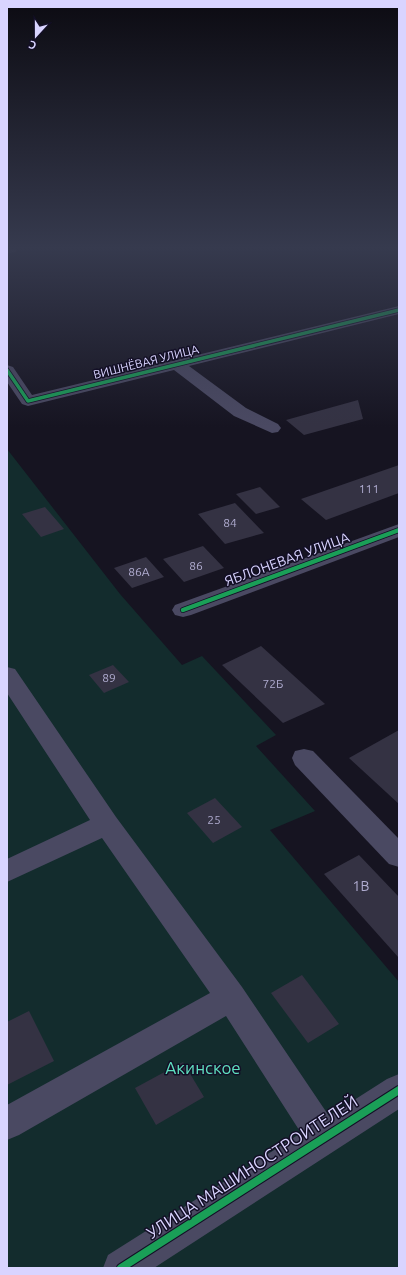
<svg xmlns="http://www.w3.org/2000/svg" width="406" height="1275" font-family="Ubuntu,sans-serif">
  <rect width="100%" height="100%" fill="#161421"/>
  <polygon fill="#132c2d" points="7,449 120,594 182,665 202,656 276,735 256,746 315,811 270,830 399,982 399,1268 7,1268"/>
  <g fill="#343243">
    <polygon points="358,400 363,419 304,435 286,420"/>
    <polygon points="399,465 399,493 326,520 301,499"/>
    <polygon points="260,487 280,507 256,514 236,494"/>
    <polygon points="235,503 264,533 225,544 198,514"/>
    <polygon points="45,507 64,529 41,537 22,514"/>
    <polygon points="203,546 224,568 184,582 163,559"/>
    <polygon points="146,557 164,577 132,588 114,568"/>
    <polygon points="261,646 325,704 283,723 222,665"/>
    <polygon points="113,665 129,682 104,693 89,675"/>
    <polygon points="399,730 399,804 349,758"/>
    <polygon points="215,798 242,827 213,843 187,813"/>
    <polygon points="359,855 399,897 399,958 324,874"/>
    <polygon points="302,975 339,1024 308,1043 271,993"/>
    <polygon points="29,1011 54,1061 7,1085 7,1022"/>
    <polygon points="183,1062 204,1097 156,1125 135,1088"/>
  </g>
  <g fill="none" stroke-linecap="round" stroke-linejoin="round">
    <g fill="#4a4962" fill-rule="evenodd">
      <polygon points="7,249 17,249 16,252 7,253"/>
      <polygon points="399,306 399,314 189,366 246,408 278,424 281,428 278,432 272,433 234,416 174,370 28,406 22,404 7,382 7,365 13,367 32,395"/>
      <polygon points="399,524 399,537 191,615 183,617 175,615 172,610 175,605"/>
      <polygon points="7,667 15,669 116,817 242,987 329,1116 387,1079 399,1074 399,1109 154,1268 103,1268 108,1255 301,1133 226,1016 19,1135 7,1140 7,1105 210,993 102,838 7,882 7,859 90,820 7,693"/>
      <polygon points="304,749 313,751 399,839 399,867 389,864 295,765 292,758 295,751"/>
    </g>
    <defs>
      <polyline id="cycleway-far2" points="7,370 28,401 399,310"/>
      <polyline id="cycleway-far1" points="183,610 399,530"/>
      <polyline id="cycleway" points="121,1268 399,1090"/>
    </defs>
    <use href="#cycleway-far2" stroke="#130f26" stroke-width="5"/>
    <use href="#cycleway-far1" stroke="#130f26" stroke-width="6"/>
    <use href="#cycleway" stroke="#130f26" stroke-width="10"/>
    <use href="#cycleway-far2" stroke="#1a9f57" stroke-width="3.5"/>
    <use href="#cycleway-far1" stroke="#1a9f57" stroke-width="4.5"/>
    <use href="#cycleway" stroke="#1a9f57" stroke-width="8"/>
  </g>
  <linearGradient id="sky" x2="0" y2="1"><stop stop-color="#0c0b12"/><stop offset="0.58" stop-color="#363a4e"/><stop offset="1" stop-color="#363a4e" stop-opacity="0"/></linearGradient>
  <rect width="406" height="427" fill="url(#sky)"/>
  <g text-anchor="middle" stroke-width="3" stroke-linejoin="round" paint-order="stroke">
    <g font-size="12" fill="#d9d4ff" stroke="#130f26">
      <text transform="translate(146 362) rotate(-14)" y="4">ВИШНЁВАЯ УЛИЦА</text>
    </g>
    <g font-size="12" fill="#b0acd0">
      <text x="369" y="493">111</text>
      <text x="230" y="527">84</text>
      <text x="196" y="570">86</text>
      <text x="139" y="576">86А</text>
      <text x="109" y="682">89</text>
      <text x="273" y="688">72Б</text>
      <text x="214" y="824">25</text>
    </g>
    <g font-size="14" fill="#d9d4ff" stroke="#130f26">
      <text transform="translate(287 559) rotate(-20)" y="5">ЯБЛОНЕВАЯ УЛИЦА</text>
    </g>
    <g font-size="14" fill="#b0acd0">
      <text x="361" y="891">1В</text>
    </g>
    <g font-size="17" fill="#5fe0c0" stroke="#130f26">
      <text x="203" y="1074">Акинское</text>
    </g>
    <g font-size="17" fill="#d9d4ff" stroke="#130f26">
      <text transform="translate(252 1167) rotate(-33)" y="6">УЛИЦА МАШИНОСТРОИТЕЛЕЙ</text>
    </g>
  </g>
  <rect width="406" height="1275" fill="none" stroke="#d9d4ff" stroke-width="16"/>
  <g transform="translate(36 36) rotate(201)" stroke="#130f26" stroke-width="3" paint-order="stroke">
  <path d="M0-3L7 15L0 10L-7 15Z" fill="#d9d4ff"/>
  <text y="-6" font-size="11" font-weight="bold" text-anchor="middle" fill="#d9d4ff">С</text>
  </g>
</svg>
